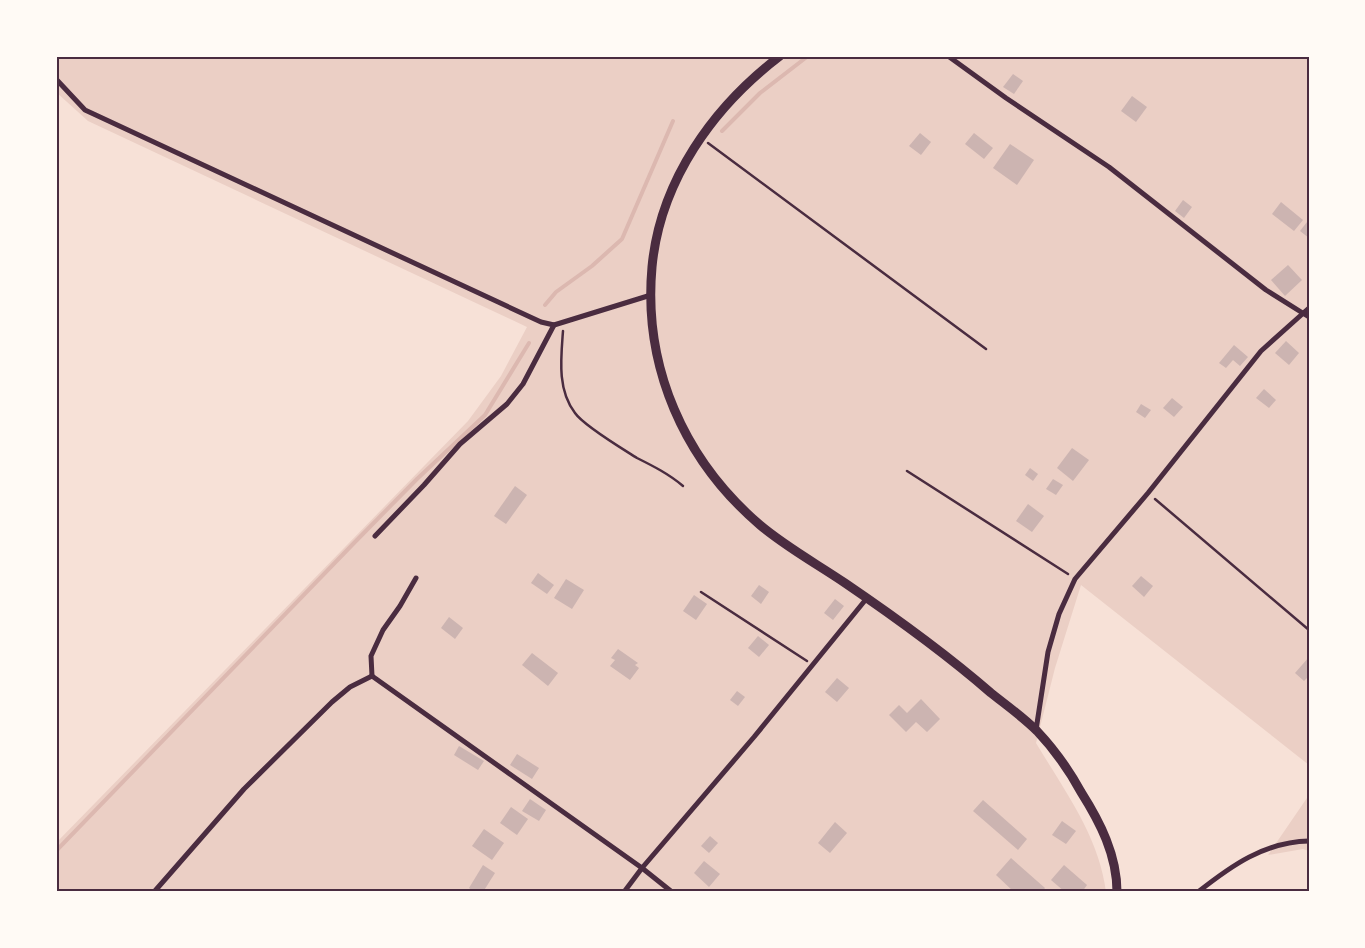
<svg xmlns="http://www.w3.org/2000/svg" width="1365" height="948" font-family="'Work Sans',sans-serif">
  <rect width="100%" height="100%" fill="#f7e1d7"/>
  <g fill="#ebcfc5">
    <path d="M56,56H1309V765L1081,585L1055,668L1036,743C1064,790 1099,836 1106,892H56V843L468,421L501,376L527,327L88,121L56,92Z"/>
    <polygon points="1309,795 1309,851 1303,849 1268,855"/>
  </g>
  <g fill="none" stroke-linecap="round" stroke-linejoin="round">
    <g stroke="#dcb8b0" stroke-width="4">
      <polyline points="722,131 760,93 808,56"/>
      <polyline points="545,305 556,292 592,266 622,239 673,121"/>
      <polyline points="56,851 354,543 417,479 485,415 529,343"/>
    </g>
  </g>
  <g fill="#ccb4b1">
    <polygon points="1013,74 1023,81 1014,94 1003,87"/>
    <polygon points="1132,96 1147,107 1136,122 1121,111"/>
    <polygon points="920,133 931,142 921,155 909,146"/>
    <polygon points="974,133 993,148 984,159 965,144"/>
    <polygon points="1010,144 1034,160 1017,185 993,168"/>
    <polygon points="1183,200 1192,207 1184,218 1175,211"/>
    <polygon points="1281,202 1303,220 1294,231 1272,214"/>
    <polygon points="1307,222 1309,223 1309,238 1300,231"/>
    <polygon points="1288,265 1302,280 1285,296 1271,280"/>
    <polygon points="1286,341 1299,353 1289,365 1275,353"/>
    <polygon points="1234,345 1248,357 1240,366 1233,360 1226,368 1219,363"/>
    <polygon points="1264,389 1276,400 1269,408 1256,398"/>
    <polygon points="1172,398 1183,407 1174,417 1163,408"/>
    <polygon points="1141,404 1151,410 1145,418 1136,412"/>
    <polygon points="1072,448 1089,460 1073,481 1057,468"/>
    <polygon points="1030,468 1038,474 1033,481 1025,475"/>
    <polygon points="1053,479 1063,485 1056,495 1046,489"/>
    <polygon points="515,486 527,495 506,524 494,516"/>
    <polygon points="1028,504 1044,516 1032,532 1016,521"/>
    <polygon points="538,573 554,585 547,594 531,583"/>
    <polygon points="1141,576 1153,586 1144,597 1132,586"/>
    <polygon points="566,579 584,590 572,609 554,598"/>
    <polygon points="759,585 769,592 761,604 751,596"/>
    <polygon points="694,595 707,604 696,620 683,611"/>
    <polygon points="835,599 844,606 833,620 824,613"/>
    <polygon points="449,617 463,628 455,639 441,628"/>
    <polygon points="758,636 769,645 759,657 748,648"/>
    <polygon points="618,649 638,663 635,665 639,668 630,680 610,666 615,660 611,658"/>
    <polygon points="532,653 558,673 548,686 522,665"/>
    <polygon points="1309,657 1309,676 1304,681 1295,673"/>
    <polygon points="837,678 849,688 837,702 825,692"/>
    <polygon points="737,691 745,697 738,706 730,700"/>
    <polygon points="921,699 940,719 927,732 916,722 906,732 889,715 899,705 907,713"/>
    <polygon points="459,746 484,761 478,770 454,755"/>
    <polygon points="517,754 539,768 532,779 510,765"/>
    <polygon points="530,799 546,810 539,821 522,811"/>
    <polygon points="983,800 1027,839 1018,850 973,811"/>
    <polygon points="511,807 528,819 517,835 500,823"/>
    <polygon points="1062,821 1076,831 1066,844 1052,835"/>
    <polygon points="835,822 847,833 830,853 818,843"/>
    <polygon points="484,829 504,843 492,860 472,846"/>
    <polygon points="710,836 718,843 709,853 701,846"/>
    <polygon points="1011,858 1045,888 1042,892 1014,892 996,875"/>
    <polygon points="704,861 720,874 709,887 694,873"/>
    <polygon points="483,865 495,873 483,892 474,892 469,888"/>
    <polygon points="1064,865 1087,885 1082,892 1065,892 1051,880"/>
  </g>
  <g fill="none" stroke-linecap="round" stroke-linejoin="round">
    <g stroke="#4a2c40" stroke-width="2.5">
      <polyline points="708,143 986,349"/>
      <path d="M563,331C561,358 557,390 575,413C584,426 623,449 637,458C653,466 669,474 683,486"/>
      <polyline points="907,471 1068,574"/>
      <polyline points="1155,499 1309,630"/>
      <polyline points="701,592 807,661"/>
    </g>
    <g stroke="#4a2c40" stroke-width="5">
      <polyline points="948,56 1006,98 1109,167 1266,290 1309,317"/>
      <polyline points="56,79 85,110 541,322 554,325 651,295"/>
      <polyline points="375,536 424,485 460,444 507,404 523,384 554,325"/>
      <polyline points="372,676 642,868 672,892"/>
      <polyline points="372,676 371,656 383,630 400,606 416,578"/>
      <polyline points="1036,730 1048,652 1059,614 1075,579 1148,493 1261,351 1309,308"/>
      <polyline points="154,892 244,789 332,702 350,687 372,676"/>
      <polyline points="624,892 642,868 754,737 867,598"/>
      <path d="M1198,892C1231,866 1264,842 1309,841"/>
    </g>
    <path stroke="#4a2c40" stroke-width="9" d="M780,56C713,107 660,181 652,267C643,367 684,460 760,525C786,547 817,564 845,583C895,617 945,653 991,693C1006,705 1023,717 1037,731C1054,749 1069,770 1081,792C1100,822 1117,855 1117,892"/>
  </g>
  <rect width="1365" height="948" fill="none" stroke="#fffaf5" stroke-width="115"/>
  <rect x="58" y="58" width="1250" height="832" fill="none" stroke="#4a2c40" stroke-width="2"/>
</svg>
